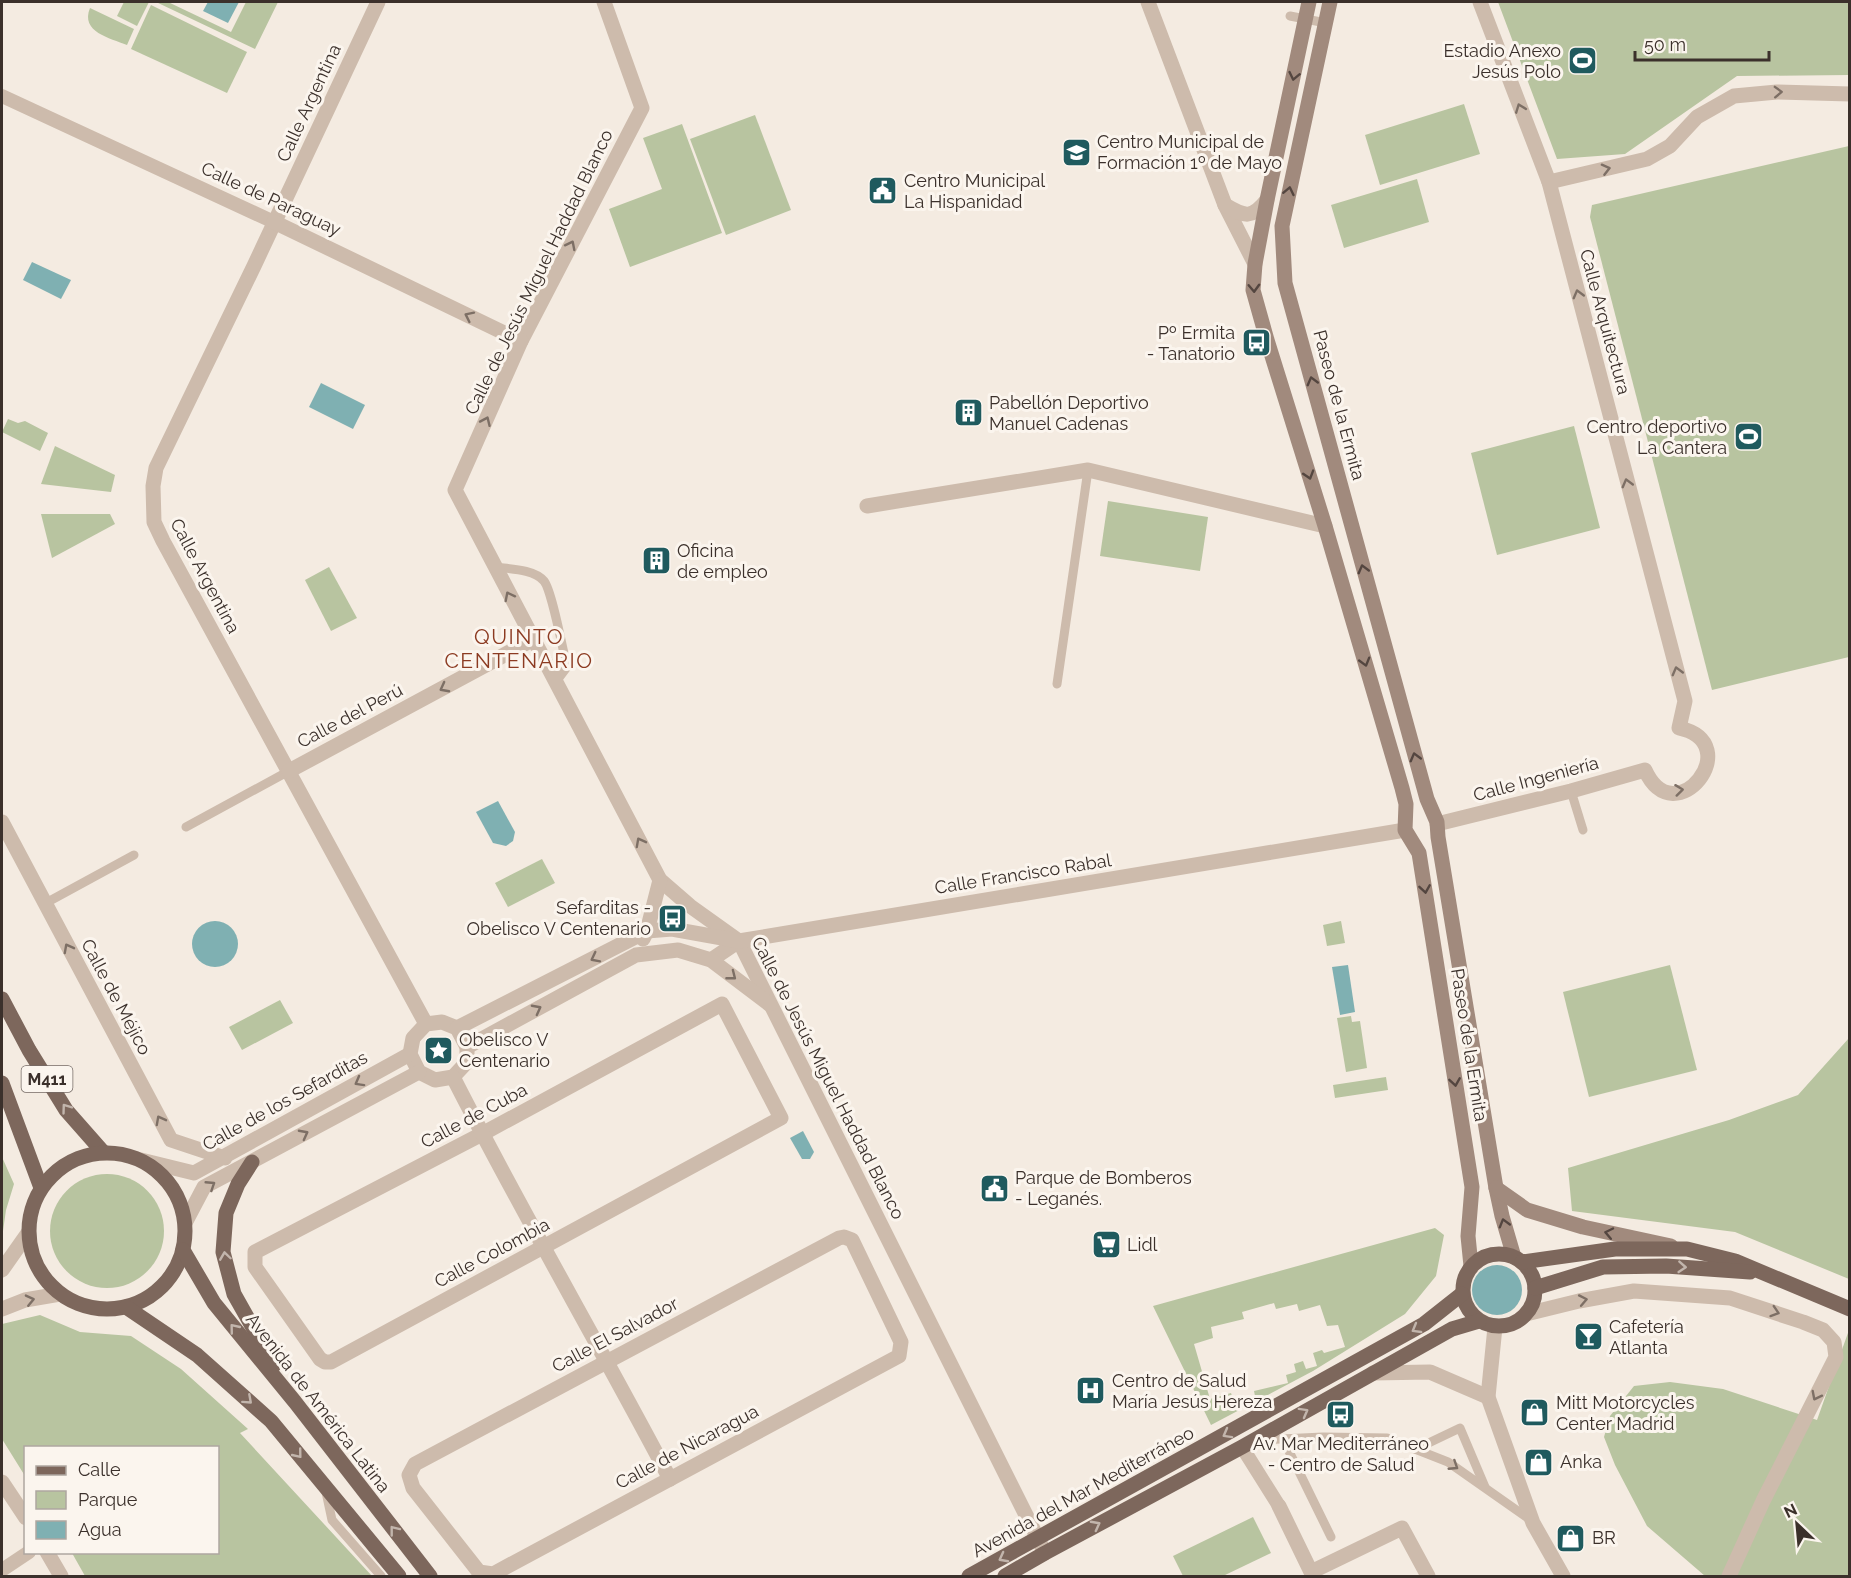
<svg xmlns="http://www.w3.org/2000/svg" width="1851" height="1578" font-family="Raleway,sans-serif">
  <rect width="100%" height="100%" fill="#f4ebe1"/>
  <g fill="#b8c4a0" fill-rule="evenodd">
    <polygon points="124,2 149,2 137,26 117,16"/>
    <polygon points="156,2 168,2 231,32 246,2 278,2 255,49"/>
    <polygon points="1498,2 1849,2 1849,75 1737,76 1625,154 1557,159"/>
    <polygon points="151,5 247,52 227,93 131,49"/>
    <path d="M90,8L134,29L127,45C110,38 80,32 90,8Z"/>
    <polygon points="1464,104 1480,154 1380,185 1365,135"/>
    <polygon points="755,115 791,210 726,235 690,139"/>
    <polygon points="682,124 722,233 630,267 609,209 662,189 643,138"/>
    <polygon points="1849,146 1849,657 1712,690 1590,217 1592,205"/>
    <polygon points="1417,179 1429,222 1344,248 1331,205"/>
    <polygon points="8,419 18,423 25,421 48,433 40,451 2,432"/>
    <polygon points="1574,426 1600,528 1497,555 1471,453"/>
    <polygon points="55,446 115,475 111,492 41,484"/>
    <polygon points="1108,501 1208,517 1200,571 1100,556"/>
    <polygon points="41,514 110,514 115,524 52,558"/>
    <polygon points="329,567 357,618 331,631 305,580"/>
    <polygon points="542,859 555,883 508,907 495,883"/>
    <polygon points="1341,921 1345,943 1327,946 1323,925"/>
    <polygon points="1670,965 1697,1070 1589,1097 1563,992"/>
    <polygon points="280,1000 293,1023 242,1050 229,1027"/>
    <polygon points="1351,1016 1352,1022 1360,1021 1367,1068 1346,1072 1337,1018"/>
    <polygon points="1849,1038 1849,1279 1735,1232 1572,1211 1568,1168 1729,1120 1798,1095"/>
    <polygon points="1386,1077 1388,1090 1335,1098 1333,1085"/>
    <polygon points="2,1157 14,1184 6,1210 2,1238"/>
    <circle cx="107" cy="1231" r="57"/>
    <path d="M1435,1228L1444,1235L1436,1276L1405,1314L1313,1371L1211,1425L1153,1306ZM1274,1303L1276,1309L1297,1304L1299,1311L1320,1305L1327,1326L1338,1325L1345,1347L1324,1353L1322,1350L1313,1353L1317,1366L1306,1369L1303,1361L1294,1364L1296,1372L1286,1375L1288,1383L1254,1391L1255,1396L1234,1402L1231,1393L1210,1399L1194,1344L1213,1338L1211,1327L1244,1319L1242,1312Z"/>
    <polygon points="40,1315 80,1332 131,1336 181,1369 248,1429 240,1433 372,1576 85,1576 72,1553 218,1552 218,1448 26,1448 25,1476 2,1439 2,1324"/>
    <polygon points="1849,1330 1849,1576 1705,1576 1647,1526 1615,1465 1604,1437 1610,1416 1634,1386 1670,1382 1723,1389 1817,1420"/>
    <polygon points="1253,1517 1271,1553 1223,1576 1183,1576 1173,1556"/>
  </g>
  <g fill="#7fb0b2">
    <polygon points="208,2 239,2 228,23 203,11"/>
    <polygon points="32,262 71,280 61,299 23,280"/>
    <polygon points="321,383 365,405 353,429 309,407"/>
    <polygon points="498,801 515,832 513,841 506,846 493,843 476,812"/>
    <circle cx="215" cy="944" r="23"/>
    <polygon points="1348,965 1355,1012 1340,1015 1332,967"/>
    <polygon points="803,1131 814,1152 810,1159 802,1159 790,1138"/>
    <circle cx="1497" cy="1290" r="25"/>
  </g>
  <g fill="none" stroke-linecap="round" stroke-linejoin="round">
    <g stroke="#cdbbac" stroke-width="9">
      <polyline points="1290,16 1326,23"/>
      <path d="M495,567C509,569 534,569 544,581C552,591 563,651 567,667L555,683"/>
      <polyline points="1057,684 1088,470"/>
      <polyline points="1571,791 1583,830"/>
      <polyline points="186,827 289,771"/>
      <polyline points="44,904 134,855"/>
      <polyline points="1283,1439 1331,1537"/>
      <polyline points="1260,1440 1323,1437 1387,1438 1448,1462 1532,1521"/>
      <polyline points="1416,1449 1460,1428 1485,1487"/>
      <polyline points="326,1492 332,1520 381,1576"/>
    </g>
    <g stroke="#cdbbac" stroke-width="14">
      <polyline points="2,96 274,222"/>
      <polyline points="1242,1447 1279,1506"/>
      <polyline points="2,1570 29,1552"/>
    </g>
    <g stroke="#cdbbac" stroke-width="15">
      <polyline points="378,2 254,266 156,468 153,486 154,522 163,541 426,1024"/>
      <polyline points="604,2 642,108 521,341 455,490 660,880 690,906 739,941 1045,1553"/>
      <polyline points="1148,2 1225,205 1255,264"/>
      <polyline points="1549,182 1647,159 1670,146 1697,117 1734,96 1777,92 1850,94"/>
      <path d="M1225,205C1245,217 1252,219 1267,200"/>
      <polyline points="274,222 521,341"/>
      <polyline points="867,506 1088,470 1325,526"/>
      <polyline points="289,771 532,640"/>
      <polyline points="2,822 171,1140 225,1158"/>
      <path d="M1437,824L1571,791L1645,770C1675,836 1748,743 1679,728L1685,701L1549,182L1480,2"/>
      <polyline points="643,939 647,931 660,880"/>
      <polyline points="711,960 739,941"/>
      <polygon points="722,1004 781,1118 331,1362 325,1362 320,1359 255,1267 255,1252 482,1134"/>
      <polygon points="442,1022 457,1028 467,1047 467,1062 453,1077 435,1080 419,1072 410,1054 413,1038 426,1024"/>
      <polyline points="457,1028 647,931 672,929 739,941 1405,830"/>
      <polyline points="467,1047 636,955 678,950 711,960 769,1004"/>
      <path d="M453,1077C522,1213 599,1344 670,1479"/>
      <polyline points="141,1160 194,1173 410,1054"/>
      <polyline points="185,1223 204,1187 419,1072"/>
      <polygon points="844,1237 852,1240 901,1342 899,1356 493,1574 479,1572 413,1488 409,1475 415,1464 839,1238"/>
      <polyline points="2,1270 28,1233"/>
      <polyline points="2,1309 25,1300 60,1294"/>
      <polyline points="1526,1314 1579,1301 1634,1291 1730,1298 1803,1322 1823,1330 1834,1342 1836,1357 1763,1501 1729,1576"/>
      <polyline points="1495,1327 1488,1397 1533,1523 1563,1576"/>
      <polyline points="1373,1373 1430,1372 1488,1397"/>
      <polyline points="2,1482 26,1518"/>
      <polyline points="1279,1506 1311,1572 1402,1528 1428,1576"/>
      <polyline points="47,1552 61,1576"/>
    </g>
    <g stroke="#a18a7d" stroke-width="15">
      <polyline points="1309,2 1267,200 1255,264 1253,290 1267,340 1325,526 1402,788 1406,804 1405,830 1419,853 1472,1187 1468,1236 1471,1266"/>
      <polyline points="1330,2 1282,226 1285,283 1427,799 1437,822 1438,837 1496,1188 1502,1216 1514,1257"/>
      <polyline points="1496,1188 1527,1210 1583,1227 1671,1246"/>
    </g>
    <g stroke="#7d675c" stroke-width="15">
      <polyline points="2,999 29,1050 66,1110 103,1152"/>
      <polyline points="2,1083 41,1188"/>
      <circle cx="107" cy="1231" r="78"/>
      <polyline points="252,1162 238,1184 226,1213 223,1252 234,1294 274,1365"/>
      <polyline points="183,1250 214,1303 295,1402 430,1576"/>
      <circle cx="1499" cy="1290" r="36"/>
      <polyline points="1522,1262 1615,1249 1687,1249 1735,1261 1850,1309"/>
      <polyline points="1535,1288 1603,1267 1666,1266 1750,1272"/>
      <polyline points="126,1307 197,1355 271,1421 399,1576"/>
      <polyline points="969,1576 1424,1324 1462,1294"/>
      <polyline points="1005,1576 1045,1553 1242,1447 1452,1329 1479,1321"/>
    </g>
  </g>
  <defs><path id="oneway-chevron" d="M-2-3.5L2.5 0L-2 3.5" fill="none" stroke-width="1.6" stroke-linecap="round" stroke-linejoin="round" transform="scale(1.5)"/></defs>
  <g stroke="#544640">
    <use href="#oneway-chevron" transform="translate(1294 76) rotate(102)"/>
    <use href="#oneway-chevron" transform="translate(1289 191) rotate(-78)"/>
    <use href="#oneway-chevron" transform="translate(1254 288) rotate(88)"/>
    <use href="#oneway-chevron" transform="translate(1312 381) rotate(-105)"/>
    <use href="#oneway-chevron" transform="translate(1309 475) rotate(73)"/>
    <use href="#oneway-chevron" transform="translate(1363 569) rotate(-105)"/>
    <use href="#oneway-chevron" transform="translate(1365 662) rotate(74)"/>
    <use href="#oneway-chevron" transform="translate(1415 757) rotate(-105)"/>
    <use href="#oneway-chevron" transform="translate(1425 889) rotate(81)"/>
    <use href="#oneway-chevron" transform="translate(1455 1082) rotate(81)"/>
    <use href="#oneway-chevron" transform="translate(1504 1223) rotate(-106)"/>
    <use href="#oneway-chevron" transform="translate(1609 1233) rotate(-168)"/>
  </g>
  <g stroke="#7d6f65">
    <use href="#oneway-chevron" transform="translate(1778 92) rotate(-2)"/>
    <use href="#oneway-chevron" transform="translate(1520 108) rotate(-111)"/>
    <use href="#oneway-chevron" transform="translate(1606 169) rotate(-14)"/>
    <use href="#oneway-chevron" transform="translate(571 245) rotate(-63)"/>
    <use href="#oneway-chevron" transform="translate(1578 294) rotate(-105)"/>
    <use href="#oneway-chevron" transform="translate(469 316) rotate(-154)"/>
    <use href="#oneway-chevron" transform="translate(486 421) rotate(-66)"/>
    <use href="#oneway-chevron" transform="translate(1627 483) rotate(-105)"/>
    <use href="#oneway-chevron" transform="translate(509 596) rotate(-117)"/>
    <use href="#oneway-chevron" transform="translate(1677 671) rotate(-105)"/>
    <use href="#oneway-chevron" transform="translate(444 688) rotate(152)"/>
    <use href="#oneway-chevron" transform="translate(1679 790) rotate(-7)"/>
    <use href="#oneway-chevron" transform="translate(640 842) rotate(-118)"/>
    <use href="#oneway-chevron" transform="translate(68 948) rotate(-118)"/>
    <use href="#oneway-chevron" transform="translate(595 958) rotate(153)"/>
    <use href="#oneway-chevron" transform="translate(732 976) rotate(38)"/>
    <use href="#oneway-chevron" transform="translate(537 1009) rotate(-28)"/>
    <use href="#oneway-chevron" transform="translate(359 1082) rotate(151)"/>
    <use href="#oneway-chevron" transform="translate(160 1120) rotate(-118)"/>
    <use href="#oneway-chevron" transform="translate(304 1134) rotate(-28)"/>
    <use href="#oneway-chevron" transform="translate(211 1185) rotate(-33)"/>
    <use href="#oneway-chevron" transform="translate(30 1300) rotate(-13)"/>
    <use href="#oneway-chevron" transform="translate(1583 1300) rotate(-11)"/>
    <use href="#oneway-chevron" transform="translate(1775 1312) rotate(18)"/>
    <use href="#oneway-chevron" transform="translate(1816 1396) rotate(117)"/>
    <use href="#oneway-chevron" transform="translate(1454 1466) rotate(33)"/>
  </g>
  <g stroke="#c2b5ac">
    <use href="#oneway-chevron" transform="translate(66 1108) rotate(-126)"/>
    <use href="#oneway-chevron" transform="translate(225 1256) rotate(-98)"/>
    <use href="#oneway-chevron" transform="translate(1682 1267) rotate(4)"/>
    <use href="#oneway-chevron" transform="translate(234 1328) rotate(-129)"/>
    <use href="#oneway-chevron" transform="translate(1416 1329) rotate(150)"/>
    <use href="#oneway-chevron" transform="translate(248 1400) rotate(42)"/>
    <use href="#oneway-chevron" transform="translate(1304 1412) rotate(-29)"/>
    <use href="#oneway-chevron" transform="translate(1227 1434) rotate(151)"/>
    <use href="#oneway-chevron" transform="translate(298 1454) rotate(51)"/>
    <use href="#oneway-chevron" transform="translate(1096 1525) rotate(-28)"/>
    <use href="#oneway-chevron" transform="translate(394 1530) rotate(-128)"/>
    <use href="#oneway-chevron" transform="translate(1003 1558) rotate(152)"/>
  </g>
  <defs>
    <symbol id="stadium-square" viewBox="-11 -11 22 22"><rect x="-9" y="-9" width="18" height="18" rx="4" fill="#1f5a5e" stroke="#fbf5ee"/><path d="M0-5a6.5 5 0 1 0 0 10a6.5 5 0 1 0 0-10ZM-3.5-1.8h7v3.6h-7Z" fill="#fff"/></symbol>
    <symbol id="university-square" viewBox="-11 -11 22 22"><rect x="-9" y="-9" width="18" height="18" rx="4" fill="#1f5a5e" stroke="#fbf5ee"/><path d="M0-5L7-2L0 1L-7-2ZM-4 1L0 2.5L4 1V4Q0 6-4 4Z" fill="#fff"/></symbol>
    <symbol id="civic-square" viewBox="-11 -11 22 22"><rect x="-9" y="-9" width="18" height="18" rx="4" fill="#1f5a5e" stroke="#fbf5ee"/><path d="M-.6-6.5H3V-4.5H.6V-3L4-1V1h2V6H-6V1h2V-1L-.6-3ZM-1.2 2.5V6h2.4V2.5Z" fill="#fff"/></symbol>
    <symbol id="bus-square" viewBox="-11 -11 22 22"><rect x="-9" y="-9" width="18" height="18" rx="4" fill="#1f5a5e" stroke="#fbf5ee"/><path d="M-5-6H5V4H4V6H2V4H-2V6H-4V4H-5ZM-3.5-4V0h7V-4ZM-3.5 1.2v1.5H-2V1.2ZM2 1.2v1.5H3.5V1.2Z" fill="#fff"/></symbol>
    <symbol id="building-square" viewBox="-11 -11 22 22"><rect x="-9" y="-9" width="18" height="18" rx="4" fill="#1f5a5e" stroke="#fbf5ee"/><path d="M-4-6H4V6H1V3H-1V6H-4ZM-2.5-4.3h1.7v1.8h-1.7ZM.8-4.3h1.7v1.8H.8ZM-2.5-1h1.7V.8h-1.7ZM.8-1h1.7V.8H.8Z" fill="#fff"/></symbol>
    <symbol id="sight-square" viewBox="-11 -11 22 22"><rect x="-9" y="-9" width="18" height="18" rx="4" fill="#1f5a5e" stroke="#fbf5ee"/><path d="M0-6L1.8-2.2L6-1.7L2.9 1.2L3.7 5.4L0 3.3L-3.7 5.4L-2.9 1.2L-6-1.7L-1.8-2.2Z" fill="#fff"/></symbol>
    <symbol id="supermarket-square" viewBox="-11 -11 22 22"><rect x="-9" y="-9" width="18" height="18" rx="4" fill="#1f5a5e" stroke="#fbf5ee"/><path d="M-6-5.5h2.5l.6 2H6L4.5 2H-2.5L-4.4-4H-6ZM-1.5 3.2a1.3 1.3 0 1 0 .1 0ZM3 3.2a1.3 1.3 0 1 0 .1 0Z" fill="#fff"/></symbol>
    <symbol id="bar-square" viewBox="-11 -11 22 22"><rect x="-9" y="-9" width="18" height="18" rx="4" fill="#1f5a5e" stroke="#fbf5ee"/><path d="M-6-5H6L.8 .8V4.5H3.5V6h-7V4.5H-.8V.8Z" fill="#fff"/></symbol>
    <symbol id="hospital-square" viewBox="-11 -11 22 22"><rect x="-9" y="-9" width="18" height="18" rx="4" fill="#1f5a5e" stroke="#fbf5ee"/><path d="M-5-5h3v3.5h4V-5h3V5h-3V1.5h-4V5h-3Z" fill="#fff"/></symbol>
    <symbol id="shop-square" viewBox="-11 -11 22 22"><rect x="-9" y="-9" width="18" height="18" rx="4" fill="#1f5a5e" stroke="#fbf5ee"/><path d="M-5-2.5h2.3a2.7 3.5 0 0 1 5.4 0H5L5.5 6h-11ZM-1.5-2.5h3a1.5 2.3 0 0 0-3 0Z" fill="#fff"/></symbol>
  </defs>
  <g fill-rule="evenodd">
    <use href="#stadium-square" x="1566" y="44" width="33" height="33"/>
    <use href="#university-square" x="1060" y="136" width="33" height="33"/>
    <use href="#civic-square" x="866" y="174" width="33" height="33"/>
    <use href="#bus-square" x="1240" y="326" width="33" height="33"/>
    <use href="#building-square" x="952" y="396" width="33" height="33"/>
    <use href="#stadium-square" x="1732" y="420" width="33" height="33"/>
    <use href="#building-square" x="640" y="544" width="33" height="33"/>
    <use href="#bus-square" x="656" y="902" width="33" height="33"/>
    <use href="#sight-square" x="422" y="1034" width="33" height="33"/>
    <use href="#civic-square" x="978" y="1172" width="33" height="33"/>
    <use href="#supermarket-square" x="1090" y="1228" width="33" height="33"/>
    <use href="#bar-square" x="1572" y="1320" width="33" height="33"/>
    <use href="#hospital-square" x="1074" y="1374" width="33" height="33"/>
    <use href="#shop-square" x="1518" y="1396" width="33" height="33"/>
    <use href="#bus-square" x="1324" y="1398" width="33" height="33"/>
    <use href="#shop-square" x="1522" y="1446" width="33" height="33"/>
    <use href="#shop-square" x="1554" y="1522" width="33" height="33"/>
  </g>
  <g text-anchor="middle" stroke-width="6" stroke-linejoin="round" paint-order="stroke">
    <rect fill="#fbf5ee" stroke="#756b66" stroke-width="1.5" x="21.5" y="1066" width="51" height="26" rx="4.5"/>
    <g font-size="16" font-weight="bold" fill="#3b302b">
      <text x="47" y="1085">M411</text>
    </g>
    <g font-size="18" fill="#3b302b" stroke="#fbf5ee" text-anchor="start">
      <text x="1561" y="57" text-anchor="end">Estadio Anexo<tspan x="1561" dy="21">Jesús Polo</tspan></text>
      <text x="1097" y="148">Centro Municipal de<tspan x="1097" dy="21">Formación 1º de Mayo</tspan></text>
      <text x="904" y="187">Centro Municipal<tspan x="904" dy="21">La Hispanidad</tspan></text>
      <text x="1235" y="339" text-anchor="end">Pº Ermita<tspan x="1235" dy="21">- Tanatorio</tspan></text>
      <text x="989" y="409">Pabellón Deportivo<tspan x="989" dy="21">Manuel Cadenas</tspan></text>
      <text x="1727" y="433" text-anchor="end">Centro deportivo<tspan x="1727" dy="21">La Cantera</tspan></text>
      <text x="677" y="557">Oficina<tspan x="677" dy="21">de empleo</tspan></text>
      <text x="651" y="914" text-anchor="end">Sefarditas -<tspan x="651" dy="21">Obelisco V Centenario</tspan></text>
      <text x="459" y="1046">Obelisco V<tspan x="459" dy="21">Centenario</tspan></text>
      <text x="1015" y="1184">Parque de Bomberos<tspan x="1015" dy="21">- Leganés.</tspan></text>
      <text x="1127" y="1251">Lidl</text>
      <text x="1609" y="1333">Cafetería<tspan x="1609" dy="21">Atlanta</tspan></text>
      <text x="1112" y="1387">Centro de Salud<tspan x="1112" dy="21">María Jesús Hereza</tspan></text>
      <text x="1556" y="1409">Mitt Motorcycles<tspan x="1556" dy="21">Center Madrid</tspan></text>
      <text x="1341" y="1450" text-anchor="middle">Av. Mar Mediterráneo<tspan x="1341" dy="21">- Centro de Salud</tspan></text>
      <text x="1560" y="1468">Anka</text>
      <text x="1592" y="1544">BR</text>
    </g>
    <g font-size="18" fill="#3b302b" stroke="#fbf5ee">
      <text transform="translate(309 103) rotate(-65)" y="6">Calle Argentina</text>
      <text transform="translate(271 199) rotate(25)" y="6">Calle de Paraguay</text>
      <text transform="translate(539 272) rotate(-64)" y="6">Calle de Jesús Miguel Haddad Blanco</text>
      <text transform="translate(1605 322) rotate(75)" y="6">Calle Arquitectura</text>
      <text transform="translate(1339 405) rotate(75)" y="6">Paseo de la Ermita</text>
      <text transform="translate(205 576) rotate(62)" y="6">Calle Argentina</text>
      <text transform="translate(350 716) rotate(-28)" y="6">Calle del Perú</text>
      <text transform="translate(1536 779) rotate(-15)" y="6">Calle Ingeniería</text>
      <text transform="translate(1023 874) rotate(-9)" y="6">Calle Francisco Rabal</text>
      <text transform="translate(116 997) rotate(62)" y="6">Calle de Méjico</text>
      <text transform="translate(1469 1045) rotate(81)" y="6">Paseo de la Ermita</text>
      <text transform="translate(828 1078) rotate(63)" y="6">Calle de Jesús Miguel Haddad Blanco</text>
      <text transform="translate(285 1101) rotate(-29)" y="6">Calle de los Sefarditas</text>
      <text transform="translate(474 1116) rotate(-28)" y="6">Calle de Cuba</text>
      <text transform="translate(492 1253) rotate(-28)" y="6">Calle Colombia</text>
      <text transform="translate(615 1335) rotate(-28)" y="6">Calle El Salvador</text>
      <text transform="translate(318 1403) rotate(52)" y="6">Avenida de América Latina</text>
      <text transform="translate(687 1447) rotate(-28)" y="6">Calle de Nicaragua</text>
      <text transform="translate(1083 1492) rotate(-29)" y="6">Avenida del Mar Mediterráneo</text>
    </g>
    <g font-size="21" letter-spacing="1.5" fill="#8c3b22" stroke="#fbf5ee">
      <text x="519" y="644">QUINTO<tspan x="519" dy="24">CENTENARIO</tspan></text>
    </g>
  </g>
  <rect width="1851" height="1578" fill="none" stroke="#3b302b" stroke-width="6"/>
  <rect x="24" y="1446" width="195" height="108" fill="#fbf5ee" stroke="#aea6a0" stroke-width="1.5"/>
  <rect x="36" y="1466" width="30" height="9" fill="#7d675c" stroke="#aea6a0" stroke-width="1.5"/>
  <text x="78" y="1476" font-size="18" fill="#3b302b">Calle</text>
  <rect x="36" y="1491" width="30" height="18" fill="#b8c4a0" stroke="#aea6a0" stroke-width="1.5"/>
  <text x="78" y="1506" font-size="18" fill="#3b302b">Parque</text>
  <rect x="36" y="1521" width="30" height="18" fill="#7fb0b2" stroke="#aea6a0" stroke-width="1.5"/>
  <text x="78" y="1536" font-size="18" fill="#3b302b">Agua</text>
  <g transform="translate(1797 1524) rotate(334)" stroke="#fbf5ee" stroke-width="4.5" paint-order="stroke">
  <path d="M0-4.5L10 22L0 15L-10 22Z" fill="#3b302b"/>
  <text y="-9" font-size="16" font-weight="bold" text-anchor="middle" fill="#3b302b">N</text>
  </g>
  <path d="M1635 51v9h134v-9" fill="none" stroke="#3b302b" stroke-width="3"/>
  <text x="1644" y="51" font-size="18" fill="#3b302b" stroke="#fbf5ee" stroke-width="4.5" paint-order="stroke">50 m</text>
</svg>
